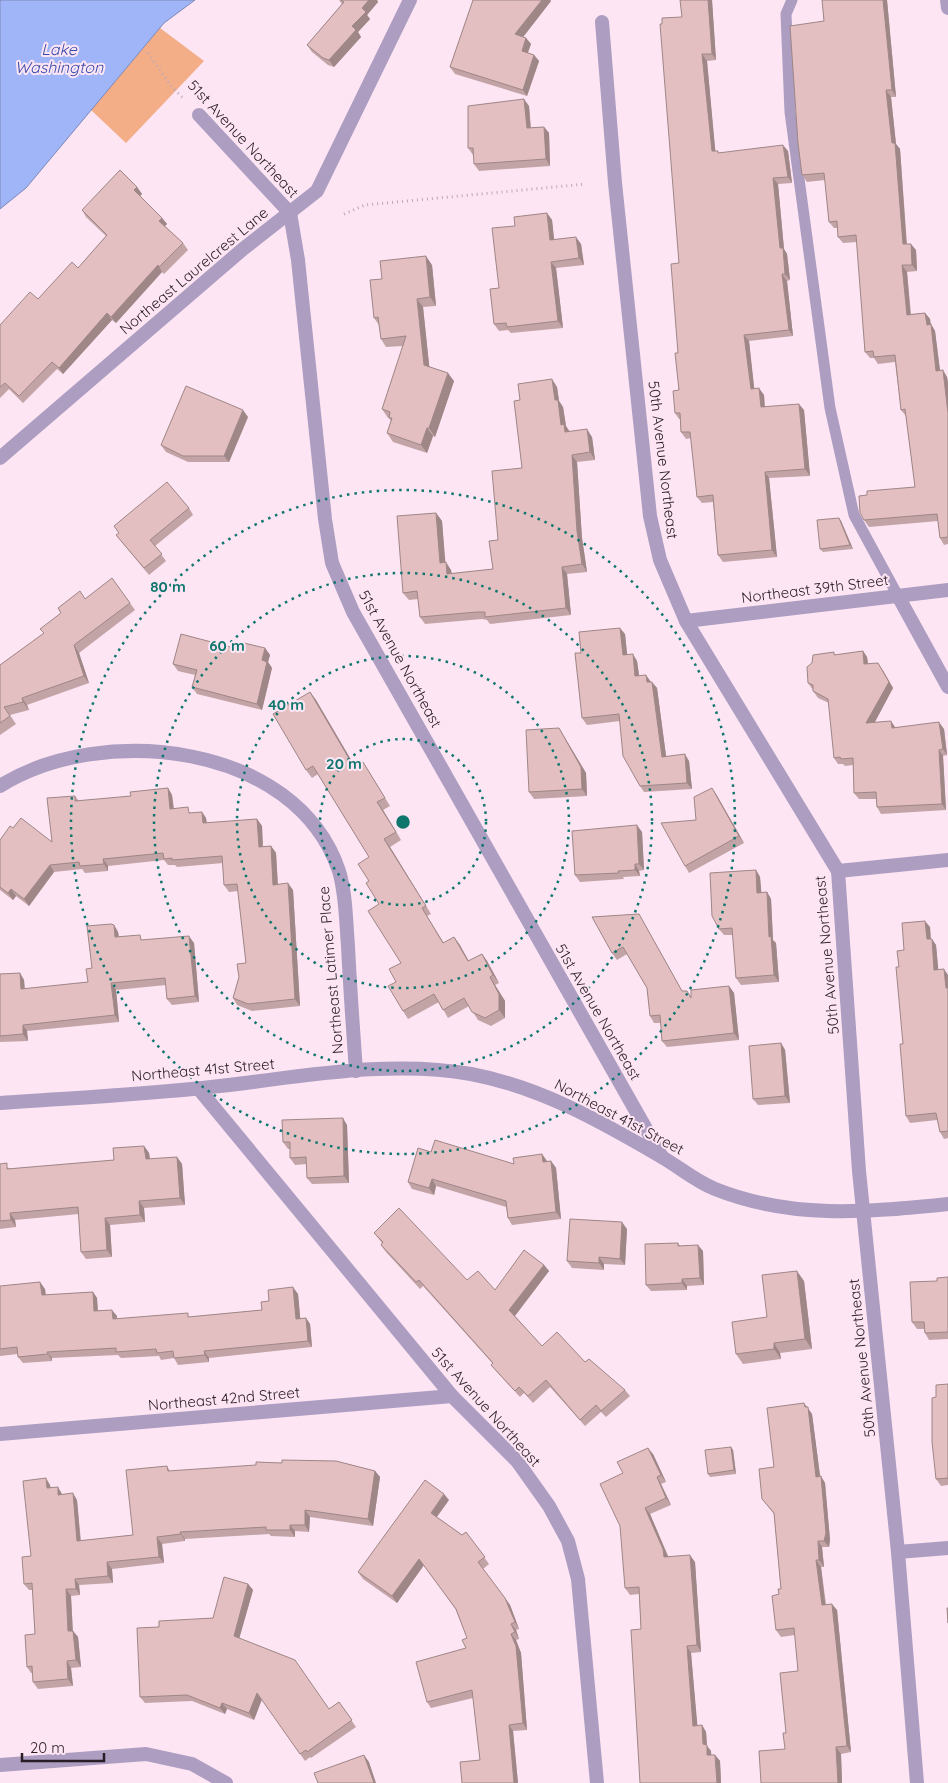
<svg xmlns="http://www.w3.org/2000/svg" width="948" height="1783" font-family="Quicksand,sans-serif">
  <rect width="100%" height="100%" fill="#fde5f4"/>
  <polygon fill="#f3ad87" points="160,28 204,61 126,143 91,110"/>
  <polygon fill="#a0b5f7" stroke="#7c88b8" points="0,0 195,0 164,23 26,188 0,209"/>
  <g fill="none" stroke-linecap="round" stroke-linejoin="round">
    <g stroke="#bda9b5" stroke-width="3" stroke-dasharray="1 4" stroke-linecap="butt">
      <polyline points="148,53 171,86 185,100"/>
      <polyline points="344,214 365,205 586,184"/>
    </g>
    <polyline stroke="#ac9dc1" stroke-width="11" points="792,0 786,14 790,112 830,408 854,515 898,596"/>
    <g stroke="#ac9dc1" stroke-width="14">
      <polyline points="947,0 948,8"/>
      <polyline points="602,22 615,183 650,516 660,560 686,621 838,871 859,1171 898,1552 917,1783"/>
      <polyline points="199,115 290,213 298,260 325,519 332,563 353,612 662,1157"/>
      <polyline points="0,458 243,249 317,191 410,0"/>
      <polyline points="898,596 948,687"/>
      <polyline points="686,621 948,590"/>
      <path d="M0,786C102,722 296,743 339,871C346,894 346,922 348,946C350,988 353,1029 356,1071"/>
      <polyline points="838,871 948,860"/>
      <polyline points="198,1088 452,1396 517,1461 549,1506 568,1541 578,1579 597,1783"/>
      <path d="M0,1103C70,1098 141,1095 211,1087C296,1078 386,1059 471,1074C540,1087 600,1121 660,1156C678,1166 695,1181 715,1189C793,1220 867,1212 948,1204"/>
      <polyline points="0,1434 452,1396"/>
      <polyline points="898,1552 948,1548"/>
      <polyline points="0,1765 146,1754 192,1764 226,1783"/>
    </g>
  </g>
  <g fill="#c3a4a6">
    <polygon points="339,0 377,0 378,2 367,15 370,19 358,32 361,37 334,67 328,65 312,52 307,45 342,4"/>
    <polygon points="473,0 550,0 551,1 523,37 526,38 531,44 528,53 534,55 539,61 527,96 455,74 450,67"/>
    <polygon points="680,0 712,0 716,60 707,61 715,151 719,153 788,151 792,183 778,184 784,249 787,254 790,280 787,281 793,336 749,341 754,389 764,395 765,407 804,410 810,476 769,478 777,557 723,562 718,555 713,502 702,503 697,497 691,438 686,439 681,432 680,419 679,419 675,413 679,390 678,353 679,263 662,24 682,17"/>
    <polygon points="822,0 887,0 896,97 891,97 896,144 900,149 907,244 916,250 917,271 907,272 911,314 925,313 930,319 931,324 935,331 940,371 947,377 948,383 948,544 944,545 940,538 938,521 869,527 864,520 867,495 915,487 906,416 901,410 895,362 878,364 874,358 870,358 865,352 857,242 843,243 838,237 838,228 834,228 829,222 825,180 807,182 802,175 824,21"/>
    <polygon points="529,106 531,128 544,127 549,133 550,166 479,171 474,164 474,155 473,155 468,148"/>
    <polygon points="137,187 142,194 140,196 162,218 167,224 165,226 183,243 188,250 164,274 162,272 116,323 112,320 63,374 57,369 23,403 9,389 0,398 0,325 38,299 78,268 106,236 86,217 82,210"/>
    <polygon points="547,213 552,220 554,240 581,244 584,265 556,268 563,328 511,333 508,330 499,331 494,324 499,288 515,226"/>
    <polygon points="432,265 436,306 423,307 429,366 454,381 435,437 433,436 427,453 393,442 387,433 391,421 389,418 388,418 382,409 403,346 386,347 381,339 379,325 374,318"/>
    <polygon points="557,387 559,401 563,407 566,426 569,432 592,437 595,460 577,462 582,538 587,572 567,574 571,615 490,624 487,620 482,619 425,624 420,617 418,599 409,600 403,593 436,513 442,521 445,563 451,570 452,574 493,569 498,540 522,468 520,400"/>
    <polygon points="248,417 229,462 188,462 166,452 161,445"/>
    <polygon points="189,508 193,515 155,546 166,561 149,575 116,535"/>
    <polygon points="839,518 841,521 853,549 823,552 820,549"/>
    <polygon points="85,599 130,603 135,610 79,653 89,683 27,705 29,710 10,715 16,724 0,735 0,665 43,634"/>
    <polygon points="625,634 627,655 637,661 639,675 651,682 657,688 666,756 689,761 692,789 644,792 640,786 620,721 587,725 582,718 581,653"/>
    <polygon points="265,648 270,655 268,662 272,668 262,710 197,694 192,687 195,675 178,671 173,664 242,650"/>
    <polygon points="863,651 867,657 868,664 883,670 893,688 875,722 895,727 944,729 947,755 943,756 946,810 881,814 877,807 876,799 859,799 854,793 853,765 845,766 843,764 838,764 834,758 829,703 818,698 813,691 813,690 808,683 836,655"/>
    <polygon points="310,692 316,700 355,767 363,762 390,806 383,810 401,840 390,847 431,914 427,916 444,943 454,937 469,961 482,954 487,961 499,983 495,985 505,1001 505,1018 491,1026 478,1020 469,1006 448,1018 439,1002 408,1019 403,1011 396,982 401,963 379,904 369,881 369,857 318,774 312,778 306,770"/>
    <polygon points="559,728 586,773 587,796 534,799 529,792"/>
    <polygon points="168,788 172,795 174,808 192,813 202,812 206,818 207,823 257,819 262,826 263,847 271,846 276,853 278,884 293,890 300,1006 252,1011 237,1005 233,998 246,963 238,891 229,892 224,885 223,863 177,867 175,865 168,865 164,860 108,866 108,871 85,873 82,869 54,872 29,906 16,896 13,900 0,890 0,840 13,828 52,842 75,796 79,801 131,796"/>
    <polygon points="716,794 744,843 689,873 685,866 696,820"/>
    <polygon points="642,832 644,870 639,871 640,876 623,877 624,879 580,882 575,875"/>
    <polygon points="756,870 760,877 761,893 767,892 771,899 773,940 776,943 779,982 741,985 736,978 733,935 724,935 719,929"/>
    <polygon points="643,921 682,991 691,997 729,986 734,993 739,1040 667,1047 662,1041 661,1023 654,1023 650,1016 647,988 627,954 617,960 612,953"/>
    <polygon points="114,925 118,932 119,937 143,940 194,943 199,1002 172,1005 167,999 166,985 116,990 119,1022 27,1031 28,1041 0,1042 0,974 20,973 24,980 25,989 88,982 92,968"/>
    <polygon points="930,927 931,939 936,945 938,970 948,975 948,1138 944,1139 940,1132 937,1120 910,1123 906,1116 903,1044 899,967 904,950"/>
    <polygon points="781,1043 785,1050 790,1103 758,1105 753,1099"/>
    <polygon points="347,1125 349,1183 312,1184 307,1178 307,1164 295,1165 290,1158 290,1149 288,1149 283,1142"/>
    <polygon points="144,1146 149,1153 150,1159 177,1157 182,1164 185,1205 144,1208 145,1222 110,1225 112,1257 86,1259 81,1252 79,1214 15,1220 16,1227 0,1229 0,1164 11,1169 114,1160"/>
    <polygon points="431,1152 514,1164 542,1154 547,1162 551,1161 556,1168 561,1219 512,1225 508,1218 506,1207 436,1186 434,1195 412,1189 408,1182"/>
    <polygon points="627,1229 625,1265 604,1264 604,1270 572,1268 567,1261"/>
    <polygon points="374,1233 467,1280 495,1290 544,1265 549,1271 515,1316 542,1346 585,1362 625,1390 630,1396 606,1417 601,1412 585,1426 550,1387 533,1403 524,1393 520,1397 496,1371 491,1365 493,1364 423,1286 420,1289 386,1252 381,1245 382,1243"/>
    <polygon points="678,1243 680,1246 703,1251 704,1285 687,1286 687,1290 651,1291 646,1285"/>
    <polygon points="948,1277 948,1339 929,1340 925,1333 924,1329 917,1329 912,1322 937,1281"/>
    <polygon points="804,1281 812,1349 780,1353 781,1359 743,1364 736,1354 767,1317"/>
    <polygon points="0,1286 45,1289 46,1295 93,1292 97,1298 98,1310 117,1316 117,1319 191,1317 262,1310 269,1301 298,1294 300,1318 306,1318 310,1324 312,1347 209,1358 209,1362 178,1365 174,1358 161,1360 159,1356 121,1358 118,1355 52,1358 52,1361 23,1363 18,1357 18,1354 0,1356"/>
    <polygon points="948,1384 948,1485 941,1486 936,1479"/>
    <polygon points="807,1407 812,1414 820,1476 825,1483 830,1540 829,1547 822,1547 824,1567 821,1567 826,1604 837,1610 851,1752 841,1754 842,1783 761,1783 785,1749 786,1733 798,1671 795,1635 781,1637 776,1630 779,1594 781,1589 774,1514 762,1499"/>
    <polygon points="731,1447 733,1450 736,1474 710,1477 708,1474"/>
    <polygon points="653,1454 666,1482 661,1484 671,1505 650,1514 668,1557 695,1562 701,1652 691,1653 697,1726 702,1725 706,1732 707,1746 711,1751 711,1755 715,1755 720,1761 721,1783 641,1629 639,1594 630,1595 625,1588 623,1473"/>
    <polygon points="167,1466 170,1471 375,1471 380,1477 373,1526 310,1517 309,1532 295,1531 295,1537 271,1536 269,1534 185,1539 185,1541 162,1544 164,1563 112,1569 113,1583 79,1585 80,1595 71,1596 73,1631 78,1637 81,1667 71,1668 73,1686 38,1689 33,1682 33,1673 31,1673 27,1667 35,1634 33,1590 29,1590 24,1584 31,1556 50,1485 51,1488 62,1494 77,1500 81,1541 133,1535"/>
    <polygon points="449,1500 437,1517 462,1535 466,1532 489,1564 483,1569 510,1605 519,1629 516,1630 519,1639 516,1640 521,1653 527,1730 513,1731 518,1783 462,1783 480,1760 473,1698 431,1708 427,1702 466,1648 467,1638 456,1610 424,1565 397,1603 363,1579 358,1572"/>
    <polygon points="248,1584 253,1590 239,1638 329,1709 339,1702 356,1727 311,1758 310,1757 305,1761 262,1699 254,1720 227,1709 225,1714 192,1701 145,1703 140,1697 159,1627 213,1618"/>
  </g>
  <g fill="#9f8687">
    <polygon points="369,0 377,0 378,2 367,15 370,19 358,32 361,37 334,67 329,60 352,26 362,8"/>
    <polygon points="542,0 550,0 551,1 520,41 515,34"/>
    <polygon points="708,0 712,0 716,60 712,54"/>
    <polygon points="883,0 887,0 896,97 892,90"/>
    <polygon points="526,38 531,44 526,57 522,51"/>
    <polygon points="702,54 707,61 716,158 712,151"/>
    <polygon points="534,55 539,61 527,96 523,90"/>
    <polygon points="886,90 891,97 896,144 900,149 907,251 903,244"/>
    <polygon points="524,99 529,106 531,135 527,128"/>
    <polygon points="544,127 549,133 550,166 546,159"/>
    <polygon points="783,145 788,151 792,183 788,177"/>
    <polygon points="773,178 778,184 784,249 787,254 790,280 785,274 780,248"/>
    <polygon points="137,187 142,194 139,197 134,190"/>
    <polygon points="547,213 552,220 555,247 550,240"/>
    <polygon points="162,218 167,224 164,227 159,221"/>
    <polygon points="576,237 581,244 584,265 579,258"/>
    <polygon points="911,244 916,250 917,271 912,265"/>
    <polygon points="426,256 432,265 436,306 430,297"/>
    <polygon points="551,262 556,268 563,328 558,321"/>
    <polygon points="158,265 162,272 116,323 111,317"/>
    <polygon points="902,265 907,272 911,321 907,315"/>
    <polygon points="782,274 787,281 793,336 789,330"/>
    <polygon points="417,299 423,307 430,373 424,365"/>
    <polygon points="107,313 112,320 63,374 59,368"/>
    <polygon points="925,313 930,319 931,331 927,325"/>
    <polygon points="931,324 935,331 941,378 936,371"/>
    <polygon points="744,335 749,341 755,395 751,389"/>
    <polygon points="943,370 947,377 948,383 948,413"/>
    <polygon points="448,373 454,381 435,437 429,428"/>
    <polygon points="552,379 557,387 559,401 563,407 566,426 570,432 565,432 561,425 555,400"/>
    <polygon points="759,388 764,395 765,413 761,407"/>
    <polygon points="799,404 804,410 810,476 805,469"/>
    <polygon points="243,410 248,417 229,462 224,456"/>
    <polygon points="427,428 433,436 427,453 421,445"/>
    <polygon points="587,429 592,437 595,460 590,452"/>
    <polygon points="572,455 577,462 582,538 587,572 582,564 577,531"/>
    <polygon points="765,472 769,478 777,557 772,550"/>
    <polygon points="436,513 442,521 446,570 440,563"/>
    <polygon points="839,518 841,521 853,549 850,545"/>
    <polygon points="446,562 451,570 452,582 447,574"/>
    <polygon points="562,567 567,574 571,615 566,608"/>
    <polygon points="620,628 625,634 628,662 623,655"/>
    <polygon points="74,645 79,653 89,683 84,676"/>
    <polygon points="265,648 270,655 268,662 272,668 262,710 257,704 262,660"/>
    <polygon points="863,651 867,657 869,671 864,664"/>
    <polygon points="633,654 637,661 640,682 635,676"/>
    <polygon points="878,663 893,688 871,729 866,723"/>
    <polygon points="646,675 651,682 647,682"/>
    <polygon points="652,682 657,688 667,763 662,757"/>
    <polygon points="310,692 316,700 360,775 354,767"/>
    <polygon points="22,698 27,705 29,710 23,702"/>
    <polygon points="891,721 895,727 892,728"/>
    <polygon points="939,722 944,729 947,755 943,749"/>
    <polygon points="559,728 586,773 587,796 582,789"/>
    <polygon points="939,750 943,756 946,810 942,804"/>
    <polygon points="685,754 689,761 692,789 687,783"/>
    <polygon points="168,788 172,795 174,815 170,809"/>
    <polygon points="712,788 716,794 744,843 739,836"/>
    <polygon points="377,802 383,810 401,840 396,832"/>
    <polygon points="202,812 206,818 207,830 203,823"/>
    <polygon points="257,819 262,826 263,854 259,847"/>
    <polygon points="637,825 642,832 644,870 639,864"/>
    <polygon points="384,839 390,847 431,914 426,906"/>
    <polygon points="271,846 276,853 278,891 273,885"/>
    <polygon points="103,859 108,866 108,871 104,864"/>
    <polygon points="635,864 639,871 640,876 635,870"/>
    <polygon points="50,865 54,872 29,906 24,899"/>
    <polygon points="756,870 760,877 762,899 757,893"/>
    <polygon points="288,883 293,890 300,1006 295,999"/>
    <polygon points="11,889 16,896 13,900 8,893"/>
    <polygon points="767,892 771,899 773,940 776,943 779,982 774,975 769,937"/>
    <polygon points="925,921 930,927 931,946 927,939"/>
    <polygon points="114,925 118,932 120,944 115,937"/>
    <polygon points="189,936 194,943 199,1002 195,996"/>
    <polygon points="454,937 460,945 473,969 468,961"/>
    <polygon points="932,939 936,945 939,977 934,970"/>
    <polygon points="482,954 487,961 499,983 493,975"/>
    <polygon points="944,969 948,975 948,991 946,988"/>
    <polygon points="20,973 24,980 25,996 21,989"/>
    <polygon points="490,977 505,1001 505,1018 499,1010"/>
    <polygon points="111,983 116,990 119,1022 115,1015"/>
    <polygon points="729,986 734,993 739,1040 734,1033"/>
    <polygon points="23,1025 27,1031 28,1041 23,1034"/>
    <polygon points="781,1043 785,1050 790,1103 785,1096"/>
    <polygon points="343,1118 347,1125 349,1183 344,1176"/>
    <polygon points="144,1146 149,1153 151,1167 146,1159"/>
    <polygon points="542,1154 547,1161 548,1169 543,1162"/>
    <polygon points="177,1157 182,1164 185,1205 180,1198"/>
    <polygon points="551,1161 556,1168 561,1219 556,1212"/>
    <polygon points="432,1179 436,1186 434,1195 429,1188"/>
    <polygon points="139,1201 144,1208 145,1222 140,1215"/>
    <polygon points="10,1213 15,1220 16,1227 11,1220"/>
    <polygon points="105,1218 110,1225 112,1257 107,1250"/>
    <polygon points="622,1222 627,1229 625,1265 620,1259"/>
    <polygon points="698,1245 703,1251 704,1285 700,1278"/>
    <polygon points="599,1257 604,1264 604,1270 599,1263"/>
    <polygon points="544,1265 549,1271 514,1317 509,1310"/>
    <polygon points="797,1271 804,1281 812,1349 805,1339"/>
    <polygon points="682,1279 687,1286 687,1290 682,1283"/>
    <polygon points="40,1282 45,1289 46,1301 42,1295"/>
    <polygon points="293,1287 298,1294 301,1326 296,1319"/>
    <polygon points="93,1292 97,1298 98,1317 94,1311"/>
    <polygon points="112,1310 117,1316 117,1326 113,1319"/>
    <polygon points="306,1318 310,1324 312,1347 308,1341"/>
    <polygon points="774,1343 780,1353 781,1359 774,1349"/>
    <polygon points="204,1351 209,1358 209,1362 205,1355"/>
    <polygon points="47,1352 52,1358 52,1361 48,1354"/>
    <polygon points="804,1403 812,1414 821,1483 816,1477"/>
    <polygon points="731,1447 733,1450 736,1474 734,1470"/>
    <polygon points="648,1448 653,1454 666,1482 661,1475"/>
    <polygon points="375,1471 380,1477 373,1526 368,1519"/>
    <polygon points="821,1476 825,1483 830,1540 829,1547 824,1541"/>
    <polygon points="657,1477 661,1484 671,1505 666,1498"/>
    <polygon points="46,1478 50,1485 51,1495 47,1488"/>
    <polygon points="58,1487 62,1494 63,1501 58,1495"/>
    <polygon points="73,1493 77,1500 81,1548 77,1541"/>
    <polygon points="444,1494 449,1500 435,1519 431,1513"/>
    <polygon points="645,1508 650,1514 668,1556 669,1564 664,1557"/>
    <polygon points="305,1510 310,1517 309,1532 305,1525"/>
    <polygon points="290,1525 295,1531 295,1537 290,1530"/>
    <polygon points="180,1532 185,1539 185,1541 181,1534"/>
    <polygon points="157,1537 162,1544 164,1563 159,1557"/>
    <polygon points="818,1541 822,1547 824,1567 819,1560"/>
    <polygon points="690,1555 695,1562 701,1652 697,1645"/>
    <polygon points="419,1559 424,1565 397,1603 392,1596"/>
    <polygon points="816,1560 821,1567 826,1611 822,1605"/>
    <polygon points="107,1562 112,1569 113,1583 108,1576"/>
    <polygon points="75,1579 79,1585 80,1595 76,1589"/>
    <polygon points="248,1584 253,1590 238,1643 234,1636"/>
    <polygon points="66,1589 71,1596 73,1638 68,1631"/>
    <polygon points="505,1598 510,1605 519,1629 515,1622"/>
    <polygon points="832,1604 837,1610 851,1752 847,1746"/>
    <polygon points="511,1624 516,1630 519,1639 515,1632"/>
    <polygon points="73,1631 78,1637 81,1667 76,1660"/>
    <polygon points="511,1634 516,1640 521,1653 527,1730 523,1723"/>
    <polygon points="687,1646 691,1653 698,1732 693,1726"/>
    <polygon points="67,1661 71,1668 73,1686 68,1679"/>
    <polygon points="257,1693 262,1699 254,1720 249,1713"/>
    <polygon points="222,1703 227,1709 225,1714 220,1708"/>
    <polygon points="509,1725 513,1731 518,1783 514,1783"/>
    <polygon points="702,1725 706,1732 707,1746 711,1751 712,1762 707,1755 703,1744"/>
    <polygon points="836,1747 841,1754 842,1783 838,1783"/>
    <polygon points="364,1755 369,1762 376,1783 374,1783"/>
    <polygon points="715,1755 720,1761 721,1783 717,1783"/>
  </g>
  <g fill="#e3bfc1" stroke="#9f8687">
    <polygon points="341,0 369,0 362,8 366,12 352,26 356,30 329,60 323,58 307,45 344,2"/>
    <polygon points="473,0 542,0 515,34 526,38 522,51 534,55 523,90 450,67"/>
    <polygon points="680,0 708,0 712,54 702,54 712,151 718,151 718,153 783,145 788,177 773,178 780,248 783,248 785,274 782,274 789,330 744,335 751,389 759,388 761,407 799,404 805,469 765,472 772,550 718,555 713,495 697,497 690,432 681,432 680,413 675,413 673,391 679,390 675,353 678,353 671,264 679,263 660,24 662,24 662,18 682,17"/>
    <polygon points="822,0 883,0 892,90 886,90 892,143 895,143 903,244 911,244 912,265 902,265 907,315 925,313 927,325 931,324 936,371 943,370 948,413 948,537 940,538 937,514 864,520 860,513 859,496 867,495 867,491 915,487 905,409 901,410 895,355 874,357 873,351 865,352 856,235 838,237 837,221 829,222 824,173 802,175 798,143 790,26 824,21"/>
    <polygon points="524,99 527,128 544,127 546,159 474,164 473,148 468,148 468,106"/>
    <polygon points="120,170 137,187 134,190 162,218 159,221 183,243 159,267 158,265 111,317 107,313 59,368 52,362 19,396 5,383 0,387 0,325 30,292 38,299 72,262 78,268 107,235 82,210"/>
    <polygon points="547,213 550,240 576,237 579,258 551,262 558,321 507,327 506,323 494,324 490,289 499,288 492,228 515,226 514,217"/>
    <polygon points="426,256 430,297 417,299 424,365 448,373 429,428 427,428 421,445 387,433 392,418 389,418 390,412 382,409 406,336 381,339 378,317 374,318 370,280 382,279 380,261"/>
    <polygon points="552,379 555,400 558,400 561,425 564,424 565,432 587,429 590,452 572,455 577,531 582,564 562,567 566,608 485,617 485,612 477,612 420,617 417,591 403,593 397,516 436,513 440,563 446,562 447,574 493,569 489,541 498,540 492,471 522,468 514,401 520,400 518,384"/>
    <polygon points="186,386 243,410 224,456 183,456 161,445"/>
    <polygon points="167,482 189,508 150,540 162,554 144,568 116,535 119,533 114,526"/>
    <polygon points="839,518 850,545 820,549 817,520"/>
    <polygon points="112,578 130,603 74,645 84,676 22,698 23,702 4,707 10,716 0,723 0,665 44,633 40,629 61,613 58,608 80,591 85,599"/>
    <polygon points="620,628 623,655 633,654 635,676 646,675 647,682 652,682 662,757 685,754 687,783 640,786 623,756 619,714 582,718 575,653 581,653 579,632"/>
    <polygon points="181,634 242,650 244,643 265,648 262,660 267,662 257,704 192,687 197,670 173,664"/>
    <polygon points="863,651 864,664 878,663 889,682 866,723 891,721 892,728 939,722 943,749 939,750 942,804 877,807 876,792 854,793 853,758 841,759 840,757 834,758 828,699 813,691 813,685 808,683 807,667 812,663 813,655 834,652 834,655"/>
    <polygon points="310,692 354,767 363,762 385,798 377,802 396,832 384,839 426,906 422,908 443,943 454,937 468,961 482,954 493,975 490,977 499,994 499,1010 485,1018 472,1012 464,998 443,1010 434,994 403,1011 388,986 396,982 389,969 401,963 368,911 379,904 366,883 369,881 358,864 369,857 313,766 306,770 273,714"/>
    <polygon points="559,728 581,767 582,789 529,792 526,730"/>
    <polygon points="168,788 170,809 188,807 189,813 202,812 203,823 257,819 259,847 271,846 273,885 288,883 295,999 248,1004 233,998 239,977 237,964 246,963 237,884 224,885 222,856 172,860 172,858 164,859 163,853 103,859 104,864 80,866 79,862 50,865 24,899 11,889 8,893 0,887 0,840 10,826 13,828 21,818 52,842 47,798 75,796 75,801 131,796 130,792"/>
    <polygon points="712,788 739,836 685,866 661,823 696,820 694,797"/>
    <polygon points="637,825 639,864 635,864 635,870 618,871 619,873 575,875 572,831"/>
    <polygon points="756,870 757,893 767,892 769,937 771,936 774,975 736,978 732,928 719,929 712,916 710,873"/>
    <polygon points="639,914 682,991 687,991 691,998 691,990 729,986 734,1033 662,1041 660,1015 650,1016 647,988 623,947 612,953 592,917"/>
    <polygon points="925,921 927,939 932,939 934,970 944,969 946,988 948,988 948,1131 940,1132 936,1113 906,1116 900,1044 903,1044 896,967 899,967 897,951 904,950 902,923"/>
    <polygon points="111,924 114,925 115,937 140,935 141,940 189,936 195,996 167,999 165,978 111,983 115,1015 23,1025 23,1034 0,1036 0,974 20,973 21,989 88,982 86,969 92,968 87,926"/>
    <polygon points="781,1043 785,1096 753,1099 749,1046"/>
    <polygon points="343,1118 344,1176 307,1178 306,1157 290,1158 290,1142 283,1142 282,1120"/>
    <polygon points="435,1140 514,1164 513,1158 542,1154 543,1162 551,1161 556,1212 508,1218 506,1201 432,1179 429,1188 408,1182 418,1148 431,1152"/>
    <polygon points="144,1146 146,1159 177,1157 180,1198 139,1201 140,1215 105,1218 107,1250 81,1252 78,1207 10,1213 11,1220 0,1221 0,1164 7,1163 7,1169 114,1160 113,1148"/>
    <polygon points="399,1208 467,1280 478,1271 495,1290 524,1250 544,1265 509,1310 542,1346 557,1332 585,1362 589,1359 625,1390 601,1411 596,1405 580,1420 546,1380 528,1396 519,1387 515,1391 491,1365 493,1363 419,1280 416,1282 381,1245 383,1242 374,1233"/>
    <polygon points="570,1219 622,1222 620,1259 599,1257 599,1263 567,1261"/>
    <polygon points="678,1243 678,1246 698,1245 700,1278 682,1279 682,1283 646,1285 645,1244"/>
    <polygon points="797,1271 805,1339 774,1343 774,1349 736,1354 732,1322 767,1317 762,1275"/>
    <polygon points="948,1277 948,1332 925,1333 924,1322 912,1322 910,1282 937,1281 937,1278"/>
    <polygon points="40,1282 42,1295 93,1292 94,1311 112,1310 113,1319 188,1313 188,1317 262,1310 261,1302 269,1301 268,1290 293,1287 296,1319 306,1318 308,1341 204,1351 205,1355 174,1358 173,1351 157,1353 156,1349 116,1352 116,1348 47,1352 48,1354 18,1357 17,1347 0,1349 0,1286"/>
    <polygon points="948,1384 948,1478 936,1479 932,1442 932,1398 936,1397 936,1385"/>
    <polygon points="804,1403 805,1407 808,1407 816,1477 821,1476 826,1533 824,1541 818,1541 819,1560 816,1560 822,1605 832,1604 847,1746 836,1747 838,1783 761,1783 759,1751 785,1749 783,1733 786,1733 780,1673 798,1671 794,1628 776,1630 772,1596 779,1594 778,1589 781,1589 774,1513 762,1499 759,1469 774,1467 767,1408"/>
    <polygon points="731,1447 734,1470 708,1474 705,1450"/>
    <polygon points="648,1448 661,1475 657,1477 666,1498 645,1508 663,1549 664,1557 690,1555 697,1645 687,1646 693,1726 702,1725 703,1744 707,1745 707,1755 715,1755 717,1783 640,1783 631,1630 641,1629 639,1587 625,1588 620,1526 600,1484 623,1473 617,1462"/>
    <polygon points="282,1460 336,1461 375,1471 368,1519 305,1510 305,1525 290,1525 290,1530 266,1530 266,1527 180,1532 181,1534 157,1537 159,1557 107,1562 108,1576 75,1579 76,1589 66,1589 68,1631 73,1631 76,1660 67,1661 68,1679 33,1682 32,1666 27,1667 25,1635 35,1634 32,1583 24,1584 22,1557 31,1556 23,1481 46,1478 47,1488 58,1487 58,1495 73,1493 77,1541 133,1535 126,1470 167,1466 168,1471 256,1465 256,1462 282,1463"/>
    <polygon points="425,1480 444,1494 431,1513 462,1535 466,1532 485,1557 478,1562 505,1598 515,1622 511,1624 515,1632 511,1634 516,1646 523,1723 509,1725 514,1783 462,1783 460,1762 480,1760 472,1690 427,1702 416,1662 466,1648 462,1640 467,1638 456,1609 419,1559 392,1596 358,1572"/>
    <polygon points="224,1577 248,1584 234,1636 295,1660 329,1709 339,1702 352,1720 307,1752 306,1750 300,1754 257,1693 249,1713 222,1703 220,1708 187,1695 140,1697 137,1628 159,1627 159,1621 213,1618"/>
    <polygon points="947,1608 948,1608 948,1623"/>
    <polygon points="364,1755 374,1783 318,1783 314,1773"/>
  </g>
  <g fill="none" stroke="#0f766e" stroke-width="2.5" stroke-dasharray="2.5 5">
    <circle cx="403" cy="822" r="83"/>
    <circle cx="403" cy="822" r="166"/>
    <circle cx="403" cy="822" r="249"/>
    <circle cx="403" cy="822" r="332"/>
  </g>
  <g text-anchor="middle" stroke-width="4" stroke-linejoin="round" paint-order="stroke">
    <g font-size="15" fill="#291e25" stroke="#fde5f4">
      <text transform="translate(243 139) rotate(47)" y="5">51st Avenue Northeast</text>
      <text transform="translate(194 271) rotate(-40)" y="5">Northeast Laurelcrest Lane</text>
      <text transform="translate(663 460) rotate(83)" y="5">50th Avenue Northeast</text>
      <text transform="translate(815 589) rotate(-7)" y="5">Northeast 39th Street</text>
      <text transform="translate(400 659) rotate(61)" y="5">51st Avenue Northeast</text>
      <text transform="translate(827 955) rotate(-95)" y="5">50th Avenue Northeast</text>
      <text transform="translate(331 970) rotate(-95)" y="5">Northeast Latimer Place</text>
      <text transform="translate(598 1012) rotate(60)" y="5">51st Avenue Northeast</text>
      <text transform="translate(203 1070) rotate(-5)" y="5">Northeast 41st Street</text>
      <text transform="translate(619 1117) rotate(28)" y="5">Northeast 41st Street</text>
      <text transform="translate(862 1358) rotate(-96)" y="5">50th Avenue Northeast</text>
      <text transform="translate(224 1399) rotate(-5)" y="5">Northeast 42nd Street</text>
      <text transform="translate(486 1407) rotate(48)" y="5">51st Avenue Northeast</text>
    </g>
    <g font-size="16" font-style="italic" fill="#374ca9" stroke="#fde5f4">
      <text x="59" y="55">Lake<tspan x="59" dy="18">Washington</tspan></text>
    </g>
  </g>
  <circle cx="403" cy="822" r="8" fill="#0f766e" stroke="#fde5f4" stroke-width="2.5"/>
  <g font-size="15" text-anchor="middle" font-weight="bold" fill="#0f766e" stroke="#fde5f4" stroke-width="4" stroke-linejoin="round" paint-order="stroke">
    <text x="168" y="592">80 m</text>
    <text x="227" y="651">60 m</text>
    <text x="286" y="710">40 m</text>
    <text x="344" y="769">20 m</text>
  </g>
  <path d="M22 1753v8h82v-8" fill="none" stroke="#291e25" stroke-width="2.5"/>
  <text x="30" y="1753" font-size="15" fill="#291e25" stroke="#fde5f4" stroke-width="4" paint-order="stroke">20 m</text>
</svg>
